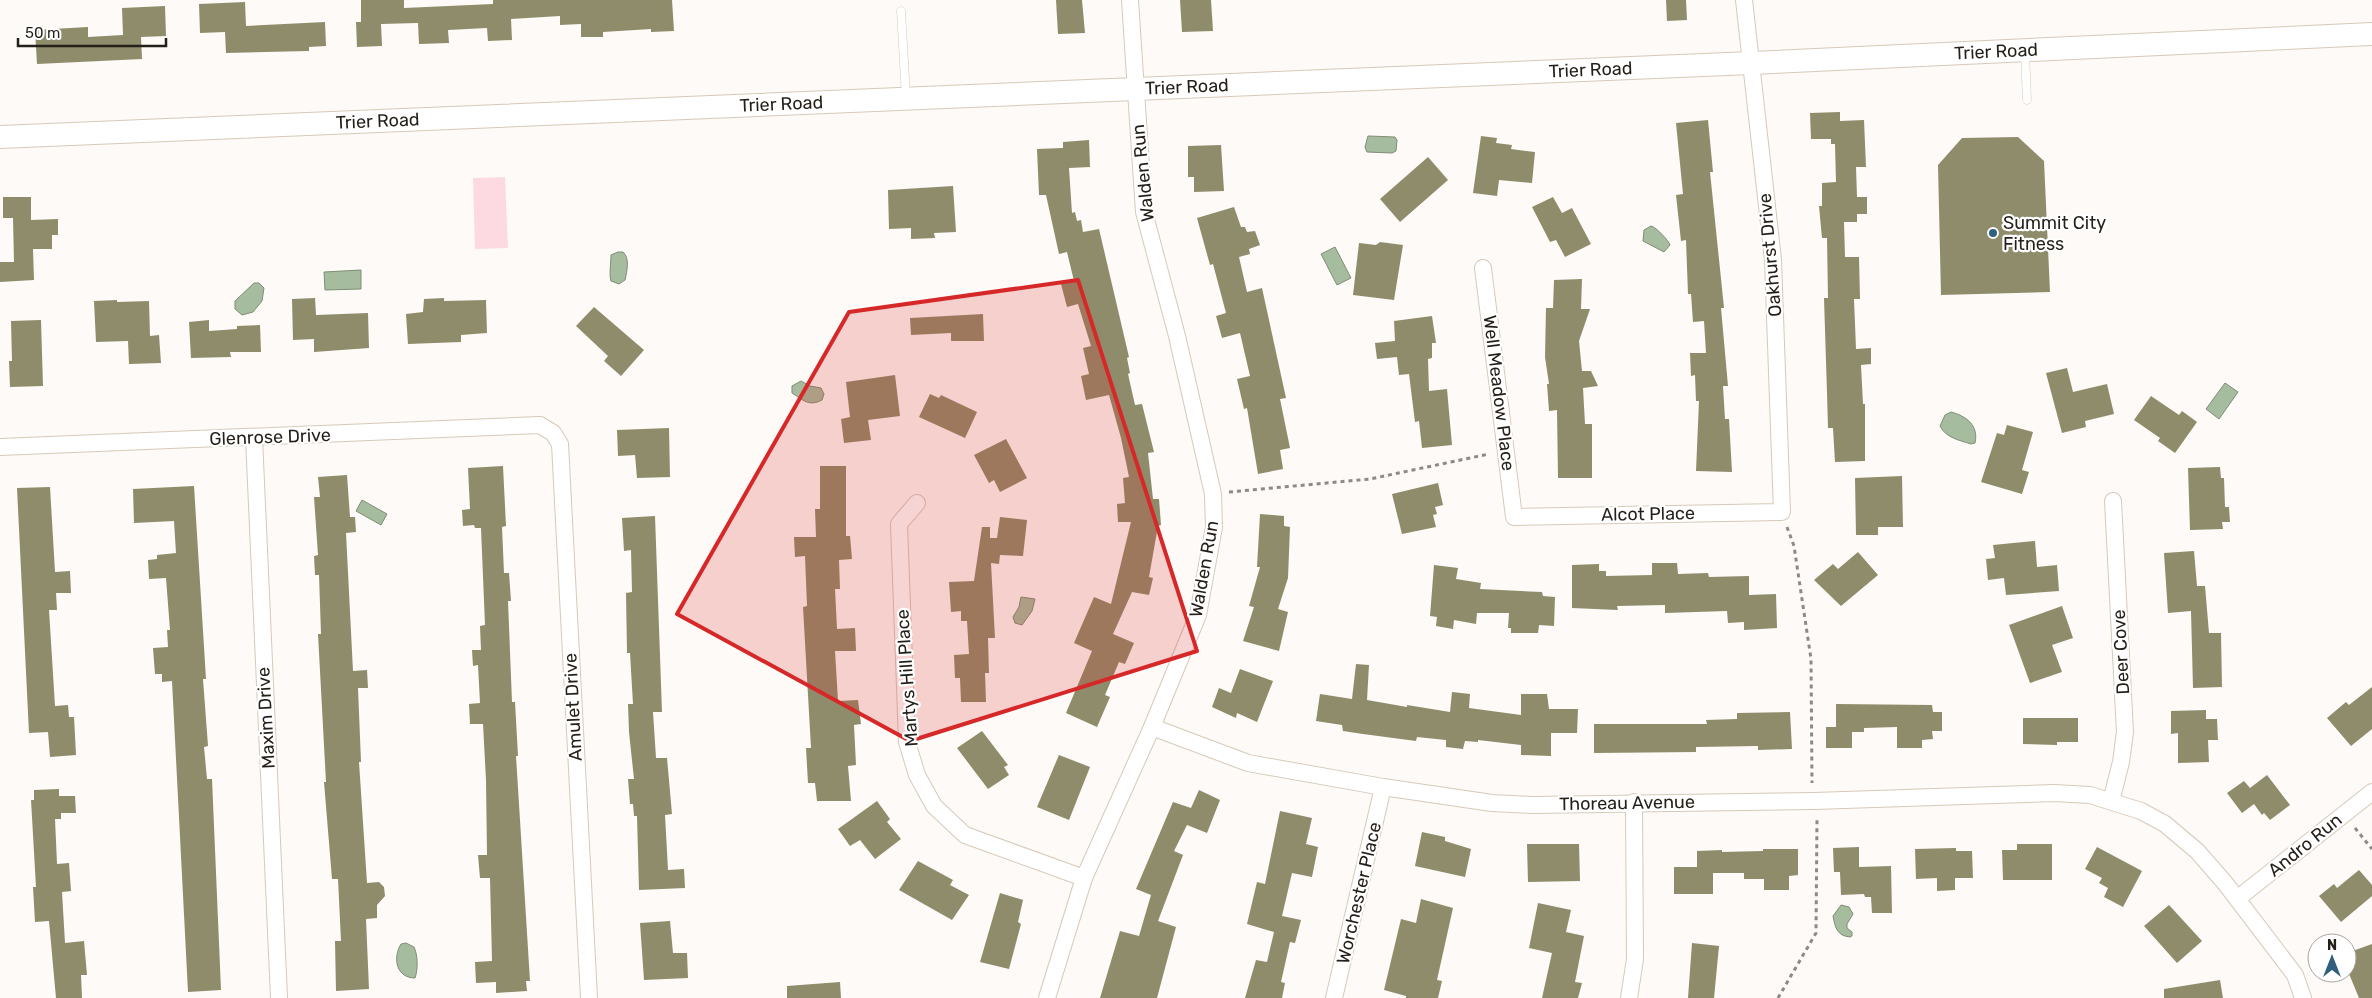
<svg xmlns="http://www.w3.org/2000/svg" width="2372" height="998" font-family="Rubik,sans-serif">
  <rect width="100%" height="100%" fill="#fdfaf7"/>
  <polygon fill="#fddae2" points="505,177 508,248 475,249 473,178"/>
  <g fill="#a6bc9e" stroke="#7f8d76">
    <polygon points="1368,136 1395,137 1397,140 1396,151 1392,153 1367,152 1365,147"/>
    <path d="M1651,226C1656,227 1669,241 1670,245L1664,252L1643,241L1644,230Z"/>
    <polygon points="1335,247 1351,278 1337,285 1321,254"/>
    <path d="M618,252H623C630,258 627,271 625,280L619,284L611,281C609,277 611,261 611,255Z"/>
    <polygon points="361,270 361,289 325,290 324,272"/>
    <polygon points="254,283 259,283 264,288 262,301 253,312 242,315 235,309 235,301"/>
    <path d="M801,381L810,386L821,388L824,394L822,400C809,407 803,400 792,393V386Z"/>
    <polygon points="2225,383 2238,392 2219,419 2206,409"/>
    <path d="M1951,412C1966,416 1979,425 1975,443L1971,444C1959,440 1946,438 1940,426L1945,415Z"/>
    <polygon points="362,500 387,514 381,525 356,511"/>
    <polygon points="1021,597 1035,599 1032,611 1022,625 1015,623 1013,617 1019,607"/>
    <path d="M1841,905L1849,907L1853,914L1847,924V928L1852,932V936L1850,937C1837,936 1835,927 1833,916Z"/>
    <path d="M406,943L414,947C418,955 418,970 415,978C397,978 392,959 401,944Z"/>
  </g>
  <g fill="#8f8c6b">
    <polygon points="361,0 404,0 404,8 493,4 493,0 672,0 674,31 651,32 651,29 603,32 603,37 581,37 581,24 560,25 560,16 511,19 512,40 488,41 487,28 448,30 449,43 419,44 418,23 381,24 382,46 357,47 356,22 361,22"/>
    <polygon points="1056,0 1082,0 1085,33 1058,34"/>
    <polygon points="1180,0 1211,0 1213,31 1182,32"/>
    <polygon points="1666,0 1686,0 1687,20 1667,21"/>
    <polygon points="245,2 246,26 325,22 326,46 309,47 309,51 226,53 225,32 200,33 199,4"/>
    <polygon points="165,6 166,36 141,37 142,59 37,64 35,30 88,27 88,37 123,35 122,8"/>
    <polygon points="1840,112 1840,121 1864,120 1866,167 1856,167 1857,197 1867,197 1867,214 1857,214 1857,222 1844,222 1845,257 1859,257 1860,299 1854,299 1856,349 1871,348 1871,364 1861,365 1863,404 1865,404 1865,461 1835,462 1833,428 1828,428 1827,393 1824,298 1828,298 1827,238 1822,238 1819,206 1822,206 1822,183 1836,182 1835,144 1831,144 1831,139 1811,139 1810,113"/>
    <polygon points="1708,120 1713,172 1710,172 1724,308 1721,308 1728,386 1723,386 1725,419 1729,419 1732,472 1696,471 1699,401 1696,401 1695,375 1691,376 1690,353 1706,353 1704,321 1693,322 1691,294 1688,294 1686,240 1681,241 1676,195 1683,194 1676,123"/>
    <polygon points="1481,136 1497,138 1496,143 1512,145 1511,149 1535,152 1532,183 1499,180 1497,196 1473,193"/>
    <polygon points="2018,137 2044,161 2050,292 1941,295 1938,165 1962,138"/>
    <polygon points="1089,140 1090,167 1069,168 1072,213 1075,212 1077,221 1081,220 1083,232 1099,229 1129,357 1127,358 1130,373 1128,374 1135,405 1142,404 1154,452 1148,453 1153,499 1159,499 1161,525 1158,526 1149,577 1153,578 1149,595 1132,592 1113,634 1134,643 1125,664 1119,662 1105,695 1110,697 1097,727 1066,713 1092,651 1074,643 1094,597 1111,604 1131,522 1118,522 1117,504 1125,503 1123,478 1129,477 1121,438 1109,395 1086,400 1081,376 1089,374 1083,348 1091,346 1078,304 1067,307 1061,284 1074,281 1067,252 1059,254 1046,195 1039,195 1037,149 1063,148 1063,142"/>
    <polygon points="1221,145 1224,191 1194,192 1194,177 1188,177 1188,146"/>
    <polygon points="1428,157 1448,180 1400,222 1380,199"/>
    <polygon points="953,186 956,232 934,233 935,238 911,239 911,228 889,229 888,190"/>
    <polygon points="3,197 31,197 31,220 58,219 58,235 52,235 52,249 33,249 34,280 0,282 0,262 14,262 13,218 3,218"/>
    <polygon points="1553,197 1562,213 1572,208 1591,244 1565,257 1556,240 1550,242 1532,207"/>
    <polygon points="1234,207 1241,227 1245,227 1247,232 1255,231 1260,245 1249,249 1250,254 1239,257 1247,292 1262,288 1286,398 1280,399 1290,448 1280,450 1283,469 1258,474 1247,408 1244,409 1237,379 1250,376 1240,333 1222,338 1216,316 1226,313 1213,264 1210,265 1197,218"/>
    <polygon points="1380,242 1403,245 1394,300 1353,295 1359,243 1376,245"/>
    <polygon points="1582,279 1581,309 1590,309 1579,341 1582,371 1591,371 1598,386 1583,388 1585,424 1592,424 1592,478 1558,478 1557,410 1549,411 1547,384 1549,384 1545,357 1546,308 1553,308 1554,280"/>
    <polygon points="315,298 316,315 368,313 369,348 314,352 314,339 293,340 292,299"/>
    <polygon points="444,298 444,301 486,300 487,333 461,335 461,342 408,344 406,314 423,312 424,299"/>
    <polygon points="117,300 117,302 149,301 150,336 159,335 161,363 129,364 128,341 96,342 94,301"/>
    <polygon points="594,307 644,350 621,376 604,361 608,356 576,326"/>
    <polygon points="983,314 984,341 951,341 951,333 911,335 910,318"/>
    <polygon points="1432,316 1436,343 1432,343 1432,358 1428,359 1429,391 1447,389 1452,445 1422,448 1419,421 1415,422 1409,374 1399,375 1397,357 1377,359 1375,343 1395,341 1394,321"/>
    <polygon points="41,320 43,386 10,387 9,361 12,361 11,321"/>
    <polygon points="209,320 209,331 237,329 237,326 260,325 261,352 230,352 231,357 191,358 189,322"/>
    <polygon points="2067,368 2073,392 2107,384 2114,414 2085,421 2086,427 2062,433 2046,373"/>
    <polygon points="895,375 900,416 868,420 871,440 844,443 841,419 850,417 846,382"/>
    <polygon points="930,394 939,398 941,395 977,412 965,438 919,417"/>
    <polygon points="2151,396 2179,415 2182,411 2197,422 2175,453 2158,441 2160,438 2134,420"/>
    <polygon points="2007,425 2033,432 2022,470 2029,472 2022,494 1981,482 1997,433 2004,435"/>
    <polygon points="669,428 670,477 637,478 635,455 618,456 617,430"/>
    <polygon points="1006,439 1027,478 1000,492 994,480 989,483 974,455"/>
    <polygon points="503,466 506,526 502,527 504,573 509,573 511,601 508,601 512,702 515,702 518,756 516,756 530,981 526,981 527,991 496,993 496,982 476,983 475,962 492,961 490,878 480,878 478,855 487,855 486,780 483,724 470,724 469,704 480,703 478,665 473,666 472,650 481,650 480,626 485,625 481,528 475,528 474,525 463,526 462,510 470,509 468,468"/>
    <polygon points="820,466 846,466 846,536 850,536 852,559 839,560 840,589 835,589 837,629 855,628 856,651 835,651 838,701 858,700 861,724 854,725 856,765 848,766 851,801 817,801 815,783 808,783 806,748 811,748 803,607 807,606 805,556 795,557 794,537 816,537 815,509 820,509"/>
    <polygon points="2220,467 2221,478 2224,478 2225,507 2229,507 2230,522 2222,522 2223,529 2190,530 2188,468"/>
    <polygon points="347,475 350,517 355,517 356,532 346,533 353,671 367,670 368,688 358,688 361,762 359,762 367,883 379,882 384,887 385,896 377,905 377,918 366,919 369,989 336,991 335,941 341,941 338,879 332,879 324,782 326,782 318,634 321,634 319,575 315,575 314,556 318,555 314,497 320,497 318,477"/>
    <polygon points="1902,476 1903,527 1878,527 1878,535 1856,535 1855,478"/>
    <polygon points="1438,483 1443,505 1435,507 1437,514 1433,515 1436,527 1402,534 1392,494"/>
    <polygon points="194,486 206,679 203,679 208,746 204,747 207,779 212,779 221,990 188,992 172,681 162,682 162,674 155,674 153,648 168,647 167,630 170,630 166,578 149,579 148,560 157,559 157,555 176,553 174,521 134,523 133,489"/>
    <polygon points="50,487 55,572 70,571 71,593 56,593 57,610 49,610 55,706 68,705 69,717 74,717 76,755 50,757 48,732 29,733 17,488"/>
    <polygon points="1260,514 1284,516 1284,526 1290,527 1288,578 1278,609 1288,612 1279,651 1243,641 1254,607 1249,606 1260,567 1257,567"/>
    <polygon points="655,516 662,712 653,712 656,758 667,758 672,814 665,815 668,870 684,869 685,888 639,890 637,816 634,816 633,804 630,804 628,779 634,779 629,732 628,704 633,704 630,653 627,653 626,593 632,592 631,550 624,551 622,518"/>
    <polygon points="1000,517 1027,520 1023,556 1000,555 999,564 991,563 995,638 988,638 989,673 985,673 986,702 961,702 960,678 955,678 954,655 969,654 967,621 961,621 961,611 951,612 949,582 974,581 982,527 990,527 990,538 997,538"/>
    <polygon points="2035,541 2037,567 2057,565 2059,591 2006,595 2004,578 1988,580 1986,559 1995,558 1993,545"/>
    <polygon points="2194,551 2197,586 2205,586 2209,633 2221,633 2222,687 2193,688 2191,611 2168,613 2164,553"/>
    <polygon points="1858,552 1878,575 1841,606 1814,580 1833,564 1838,569"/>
    <polygon points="1652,563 1677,563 1678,574 1708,573 1709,577 1749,576 1749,595 1776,594 1777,628 1744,630 1744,622 1728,623 1727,611 1665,613 1665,605 1617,606 1618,610 1572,608 1572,565 1599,564 1599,571 1606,571 1606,576 1652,575"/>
    <polygon points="1434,565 1458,568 1456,579 1481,583 1480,589 1542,592 1543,596 1555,597 1554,626 1539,625 1538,633 1511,633 1511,628 1508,628 1509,613 1477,613 1476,624 1454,620 1453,629 1436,626 1437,617 1430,616"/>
    <polygon points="2062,606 2073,638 2052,645 2062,672 2030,683 2009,625"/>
    <polygon points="1356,664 1369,665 1367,700 1407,707 1407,705 1450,712 1452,692 1470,694 1469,708 1521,715 1521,694 1547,694 1549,709 1578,709 1577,733 1551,733 1551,756 1521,755 1521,745 1478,740 1478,742 1465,741 1463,749 1446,747 1446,740 1417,737 1416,741 1363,734 1343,731 1342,725 1316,721 1320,694 1352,699"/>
    <polygon points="1240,669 1273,681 1257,722 1237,713 1236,718 1212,707 1219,688 1231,693"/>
    <polygon points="2372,687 2372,729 2351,746 2327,718 2346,702 2349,705"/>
    <polygon points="1836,704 1932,705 1933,712 1942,712 1942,731 1932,731 1933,739 1922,740 1922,748 1897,748 1897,727 1864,728 1864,732 1852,732 1852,748 1826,748 1826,727 1836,727"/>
    <polygon points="2206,710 2206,719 2217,719 2218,740 2208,740 2209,762 2178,763 2178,733 2171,734 2171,711"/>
    <polygon points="1790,712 1792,749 1758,750 1758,746 1696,747 1696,752 1594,753 1594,724 1707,724 1706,720 1737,719 1737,713"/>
    <polygon points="2023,718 2078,718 2078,742 2057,742 2057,745 2023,744"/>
    <polygon points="982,731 1008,765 1004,767 1009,775 988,789 957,748"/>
    <polygon points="1059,755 1090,767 1069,820 1037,807"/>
    <polygon points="2267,775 2290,805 2270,820 2264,813 2262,815 2254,804 2242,813 2227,793 2244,781 2250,788"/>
    <polygon points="59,789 59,796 75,796 76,813 61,813 61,819 55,819 57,864 69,863 71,891 62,892 65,943 84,941 87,975 81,975 82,998 56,998 49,921 35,922 33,887 36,887 31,800 34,800 34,790"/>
    <polygon points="1199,790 1220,800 1207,833 1187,825 1174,851 1183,855 1158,921 1176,927 1157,998 1100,998 1120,931 1139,936 1151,895 1136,889 1173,802 1191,808"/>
    <polygon points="877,801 890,819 887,822 901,839 875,859 860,840 850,846 838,829"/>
    <polygon points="1280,811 1312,818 1306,844 1318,847 1312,877 1292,873 1282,916 1301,920 1295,943 1290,942 1281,982 1285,983 1282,998 1245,998 1256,960 1267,962 1274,932 1247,924 1257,882 1265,884"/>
    <polygon points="1422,832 1445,837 1445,841 1471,849 1465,877 1415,866"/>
    <polygon points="1527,844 1579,844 1580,881 1528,882"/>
    <polygon points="2017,844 2052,844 2052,880 2003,880 2002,850 2017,850"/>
    <polygon points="1859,847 1859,867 1891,866 1892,913 1872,913 1871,897 1865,897 1864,894 1841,895 1840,872 1834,872 1833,848"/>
    <polygon points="2097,847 2142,871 2123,907 2104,897 2108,888 2099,883 2102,878 2085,869"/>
    <polygon points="1956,848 1956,851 1972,851 1973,878 1955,878 1955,890 1937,891 1937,878 1916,879 1915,849"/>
    <polygon points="1763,849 1798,849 1798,875 1789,876 1789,890 1764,890 1764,879 1744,879 1744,873 1713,873 1713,894 1674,894 1674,867 1697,867 1697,851 1722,850 1722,852 1763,851"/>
    <polygon points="918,861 953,880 950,885 969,895 952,920 899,890"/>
    <polygon points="2359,870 2372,885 2372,896 2341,922 2319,896 2334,884 2337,888"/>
    <polygon points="1000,893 1023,900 1018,922 1021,924 1009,969 980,962"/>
    <polygon points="1421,899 1453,908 1437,980 1442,981 1438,998 1406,998 1406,996 1384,990 1401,919 1416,923"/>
    <polygon points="1538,903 1571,910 1566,932 1584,936 1575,982 1582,983 1578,998 1542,998 1552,953 1529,948"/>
    <polygon points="2169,905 2202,941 2177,963 2144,926"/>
    <polygon points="670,921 673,953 687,953 688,978 644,980 640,923"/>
    <polygon points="1692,943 1719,946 1714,998 1688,998"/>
    <polygon points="2372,944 2372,998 2359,998 2347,969 2347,953"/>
    <polygon points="2220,980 2223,998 2164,998 2164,989"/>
    <polygon points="840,982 841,998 787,998 787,986"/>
  </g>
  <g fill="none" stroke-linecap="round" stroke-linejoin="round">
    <defs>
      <g id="lane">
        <polyline points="901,11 906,97"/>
        <polyline points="2025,53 2027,100"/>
      </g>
      <g id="street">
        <polyline points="1483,268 1514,517 1782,512 1773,260 1744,0"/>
        <polyline points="254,438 279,998"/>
        <polyline points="0,447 540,425 553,433 560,444 589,998"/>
        <polyline points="917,503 899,524 907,742 917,775 934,806 965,835 1084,878"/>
        <polyline points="1152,727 1248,763 1383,787 1492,803 1532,805 1814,801 2054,793 2090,795 2141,811 2165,824 2197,851 2225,883 2295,975 2303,998"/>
        <polyline points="2111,801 2121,762 2125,732 2113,501"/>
        <polyline points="2237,899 2372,792"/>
        <polyline points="1047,998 1084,878 1152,727 1198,615 1214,527 1213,494 1177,336 1144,212 1130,0"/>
        <polyline points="1334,998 1383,787"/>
        <polyline points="1629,998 1635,959 1634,802"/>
      </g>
      <g id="secondary">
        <path id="s1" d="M0,137L1751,63L2372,34"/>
      </g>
    </defs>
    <use href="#lane" stroke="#d7c9b9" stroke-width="9"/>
    <use href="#street" stroke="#d7c9b9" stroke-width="18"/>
    <use href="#secondary" stroke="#d7c9b9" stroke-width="24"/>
    <g stroke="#8d8985" stroke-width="3" stroke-dasharray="4 4" stroke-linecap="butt">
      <polyline points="1229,492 1370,479 1489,454"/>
      <polyline points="1787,527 1794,546 1811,659 1812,783"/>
      <polyline points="2355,828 2372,849"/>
      <polyline points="1778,998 1816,933 1817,819"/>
    </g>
    <use href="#lane" stroke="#fff" stroke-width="8"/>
    <use href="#street" stroke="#fff" stroke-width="16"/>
    <use href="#secondary" stroke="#fff" stroke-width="22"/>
  </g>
  <path fill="#d62828" fill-opacity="0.2" stroke="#d62828" stroke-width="4" stroke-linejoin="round" d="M1078,280L1197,651L910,741L677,614L849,312Z"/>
  <circle fill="#30607e" stroke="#fff" stroke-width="2" cx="1993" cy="233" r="5"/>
  <g text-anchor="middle" stroke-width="4.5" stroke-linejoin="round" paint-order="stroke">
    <g font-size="18" fill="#241f19" stroke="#fff">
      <text dy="6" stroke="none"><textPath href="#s1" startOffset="1998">Trier Road</textPath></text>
      <text dy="6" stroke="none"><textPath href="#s1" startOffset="1592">Trier Road</textPath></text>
      <text dy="6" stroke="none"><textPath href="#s1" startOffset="1188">Trier Road</textPath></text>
      <text dy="6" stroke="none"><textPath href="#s1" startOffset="782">Trier Road</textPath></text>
      <text dy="6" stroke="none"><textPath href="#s1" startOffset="378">Trier Road</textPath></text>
      <text transform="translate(1143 173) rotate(-96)" y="6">Walden Run</text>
      <text transform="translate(1770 255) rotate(-95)" y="6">Oakhurst Drive</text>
      <text transform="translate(1499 393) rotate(83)" y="6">Well Meadow Place</text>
      <text transform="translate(270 437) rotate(-2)" y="6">Glenrose Drive</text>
      <text transform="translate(1648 514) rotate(-1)" y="6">Alcot Place</text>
      <text transform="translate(1204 569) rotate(-80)" y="6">Walden Run</text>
      <text transform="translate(2121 652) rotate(-93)" y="6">Deer Cove</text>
      <text transform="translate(907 678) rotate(-94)" y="6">Martys Hill Place</text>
      <text transform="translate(573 707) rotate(-93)" y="6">Amulet Drive</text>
      <text transform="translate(266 718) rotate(-93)" y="6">Maxim Drive</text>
      <text transform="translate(1627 803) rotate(-1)" y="6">Thoreau Avenue</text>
      <text transform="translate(2305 845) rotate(-39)" y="6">Andro Run</text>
      <text transform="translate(1359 893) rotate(-77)" y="6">Worchester Place</text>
    </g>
    <g font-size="18" fill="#241f19" stroke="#fff" text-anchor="start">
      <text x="2003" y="229">Summit City<tspan x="2003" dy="21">Fitness</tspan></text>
    </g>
  </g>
  <g transform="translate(2332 958)"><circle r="24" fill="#ffffff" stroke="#a7a5a3"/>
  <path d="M0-4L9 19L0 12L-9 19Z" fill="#30607e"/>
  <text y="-8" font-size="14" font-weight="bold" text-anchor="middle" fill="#241f19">N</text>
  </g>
  <path d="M18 38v8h148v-8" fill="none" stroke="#241f19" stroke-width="2.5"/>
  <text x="25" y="38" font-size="15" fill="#241f19" stroke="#ffffff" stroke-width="4" paint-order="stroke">50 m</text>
</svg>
